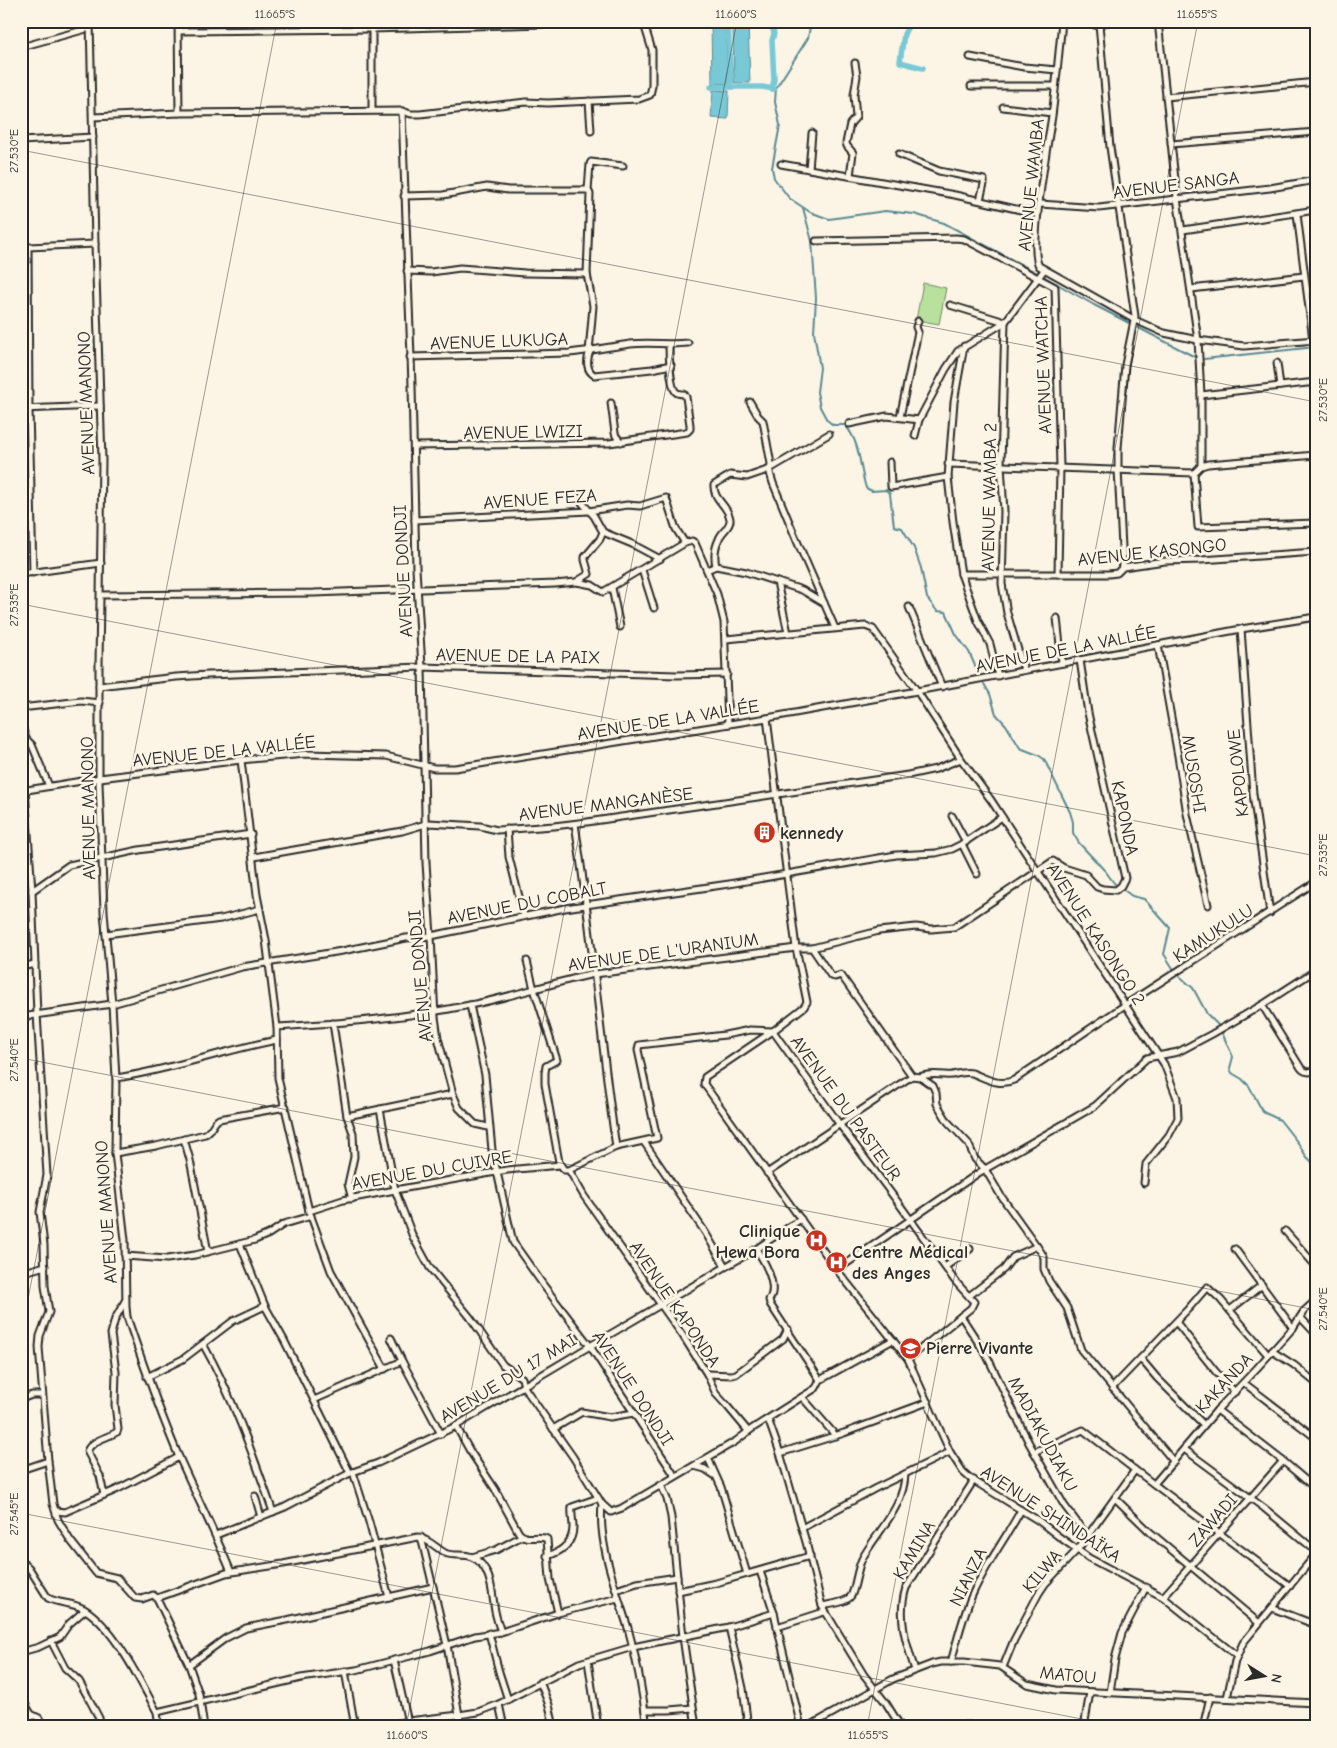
<svg xmlns="http://www.w3.org/2000/svg" width="1337" height="1748" font-family="'Comic Neue',sans-serif">
  <rect width="100%" height="100%" fill="#fcf5e5"/>
  <filter id="ink" filterUnits="userSpaceOnUse"><feTurbulence type="fractalNoise" baseFrequency=".02" numOctaves="2"/><feDisplacementMap in="SourceGraphic" scale="10" xChannelSelector="R" yChannelSelector="G"/><feConvolveMatrix kernelMatrix="1 2 1 2 8 2 1 2 1" color-interpolation-filters="sRGB"/></filter>
  <g filter="url(#ink)">
    <polygon fill="#b8e19e" stroke="#728664" points="923,283 946,288 939,324 916,320"/>
    <g fill="#79c8d6" stroke="#5a8992">
      <polygon points="711,21 726,21 728,84 712,84"/>
      <polygon points="733,21 748,21 750,83 734,83"/>
      <polygon points="713,90 729,91 728,119 711,118"/>
    </g>
    <g fill="none" stroke-linecap="round" stroke-linejoin="round">
      <g stroke="#5a8992" stroke-width="2">
        <polyline points="811,21 808,38 776,88 775,102 780,125 772,168 774,178 789,198 810,212 829,219 885,211 914,214 944,223 1037,273"/>
        <path d="M803,208L812,241L816,298L814,332L820,368L817,392L820,407L827,420L833,425H845C861,443 859,466 866,488L872,491L886,490L890,494L894,526L902,528L914,548L921,568L927,598L937,611L946,612L956,634L969,652L979,675"/>
        <polyline points="1045,277 1094,305 1197,358"/>
        <polyline points="1204,359 1316,347"/>
        <polyline points="984,684 990,694 996,714 1006,725 1020,748 1038,755 1044,759 1070,812 1073,822 1073,833 1079,843 1106,872 1114,883 1132,896 1144,899 1170,928 1164,954 1176,973 1193,988 1207,1014 1219,1026 1233,1057 1230,1068 1232,1073 1242,1079 1249,1086 1263,1112 1280,1120 1298,1143 1306,1156 1316,1166"/>
      </g>
      <g stroke="#79c8d6" stroke-width="5.5">
        <polyline points="728,21 731,87"/>
        <polyline points="771,21 774,34 772,40 774,80 772,89"/>
        <polyline points="911,21 904,34 900,62 923,68"/>
        <polyline points="711,87 762,87 774,89"/>
      </g>
      <defs>
        <g id="street">
          <path d="M90,21L95,244L102,460L99,665V783L104,912L112,1004L116,1078L115,1153L125,1240L126,1307L127,1317C143,1364 159,1411 179,1457C196,1495 215,1533 231,1572"/>
          <polyline points="178,21 179,113"/>
          <polyline points="372,21 372,110"/>
          <path d="M1062,21C1059,53 1056,84 1052,116C1048,142 1028,249 1039,266L1135,320L1164,333L1198,340L1244,346L1316,340"/>
          <polyline points="1093,21 1095,25 1112,21"/>
          <polyline points="1158,21 1177,198 1198,340 1201,395 1201,466"/>
          <polyline points="1158,23 1173,21"/>
          <polyline points="1099,24 1110,147 1135,316 1125,365 1118,448 1118,469 1123,567"/>
          <polyline points="179,31 372,29 643,21"/>
          <polyline points="21,47 90,28"/>
          <polyline points="970,57 1024,67 1057,70"/>
          <polyline points="971,86 1055,86"/>
          <polyline points="1166,97 1316,82"/>
          <polyline points="589,101 591,131"/>
          <polyline points="1003,107 1052,113"/>
          <polyline points="402,111 412,385 416,568 422,667 426,863 431,936 435,1017 438,1038 453,1094 459,1108 475,1124 488,1127"/>
          <polyline points="93,117 179,113 402,111 411,114 420,114 526,102 548,103 639,99 650,95 652,86 652,50 643,21"/>
          <polyline points="21,141 93,137"/>
          <polyline points="1171,144 1316,132"/>
          <polyline points="899,154 939,171 984,180 984,184 980,200"/>
          <polyline points="781,164 955,195 1038,214"/>
          <polyline points="809,169 812,133"/>
          <polyline points="850,176 853,153 847,146 846,143 850,124 856,117 854,95 857,76 855,63"/>
          <polyline points="588,190 590,164 591,162 623,166"/>
          <polyline points="404,196 443,195 487,187 508,190 588,190 590,194 587,274 593,306 589,352"/>
          <polyline points="1040,204 1099,208 1270,188 1316,180"/>
          <polyline points="1297,214 1313,340"/>
          <polyline points="1183,230 1316,210"/>
          <polyline points="816,241 956,238 964,239 1055,287 1060,467 1058,574"/>
          <polyline points="21,246 28,247 95,244"/>
          <polyline points="28,247 29,409 33,573"/>
          <polyline points="407,271 431,272 460,268 525,273 587,274"/>
          <polyline points="1191,289 1304,276"/>
          <polyline points="950,305 1005,322 1001,465 1004,511 1002,584 1007,613 1024,670"/>
          <polyline points="964,346 954,402 948,477 953,522 961,574 978,621 990,644 998,676"/>
          <path d="M590,351C587,359 585,369 594,375L652,369L671,365"/>
          <path d="M410,357L569,353C589,351 609,347 630,344C649,342 669,345 688,343"/>
          <polyline points="1277,363 1280,386"/>
          <polyline points="1314,382 1316,404"/>
          <polyline points="1201,395 1316,382"/>
          <polyline points="750,402 758,416 763,421 771,464 770,473 773,483 797,541 835,628"/>
          <polyline points="611,403 615,433 616,436 621,442"/>
          <polyline points="21,409 100,406"/>
          <polyline points="900,417 918,332 916,327 918,321"/>
          <polyline points="849,424 887,416 919,420"/>
          <polyline points="915,436 919,420 946,369 958,351 1005,322 1044,270"/>
          <path d="M414,446L609,443L687,432L690,429V425L686,397L684,394C682,394 678,394 676,392C670,387 669,353 669,345"/>
          <polyline points="890,462 891,487 948,477"/>
          <polyline points="948,464 1194,473 1201,466 1208,464 1316,455"/>
          <polyline points="1194,473 1198,527 1316,523"/>
          <polyline points="576,496 594,516 603,532 632,544 660,559"/>
          <polyline points="415,520 589,511 627,505 640,506 666,498 676,529 685,543"/>
          <path d="M716,566C714,557 715,547 719,539C721,532 731,527 730,519C728,505 713,500 714,485L730,475L747,477L770,469L829,434"/>
          <polyline points="642,570 654,608"/>
          <polyline points="707,570 716,566 746,572 777,582 788,633"/>
          <polyline points="21,574 101,563"/>
          <polyline points="961,574 1109,574 1117,573 1123,567 1165,561 1201,560 1316,552"/>
          <polyline points="577,582 592,585 603,592 685,543 692,541 695,543 717,594 724,622 728,724"/>
          <polyline points="777,582 802,590 824,603"/>
          <polyline points="612,588 620,627"/>
          <polyline points="101,595 314,593 555,584 576,582 589,574 585,560 585,557 600,539 603,532"/>
          <polyline points="909,607 942,687"/>
          <polyline points="1057,618 1062,663"/>
          <polyline points="1241,629 1253,794 1270,913"/>
          <polyline points="726,639 865,626 873,629 917,691 961,759 991,800 1164,1064 1177,1098 1178,1118 1169,1135 1146,1164 1144,1183"/>
          <polyline points="1158,645 1178,756 1187,814 1208,905"/>
          <polyline points="99,686 176,677 208,675 422,667 676,675 727,674"/>
          <polyline points="21,708 81,701 100,703"/>
          <polyline points="767,718 796,948 807,1002 804,1007 773,1031 705,1077 704,1084 837,1270 908,1359 950,1452 963,1472 971,1479 1039,1521 1058,1536 1089,1558 1163,1597 1237,1656"/>
          <polyline points="21,723 26,739 32,745 49,786"/>
          <polyline points="241,760 257,895 266,940 277,1027 278,1078 309,1211 331,1271 385,1369"/>
          <polyline points="25,790 32,891 37,1014 47,1175 40,1212 44,1245 45,1286 49,1312 40,1336 39,1347 48,1461 53,1504 58,1520 70,1540 96,1573 117,1578 135,1598 142,1599 153,1595 157,1598"/>
          <polyline points="21,791 100,778 241,760 306,754 386,756 434,768 455,768 767,718 917,691 1241,629 1316,617"/>
          <polyline points="952,816 966,842"/>
          <path d="M575,824C592,931 600,1039 616,1147"/>
          <polyline points="507,829 509,857 524,916"/>
          <polyline points="962,844 977,874"/>
          <polyline points="254,857 402,831 429,823 480,826 497,830 554,826 587,822 908,775 936,769 961,759"/>
          <polyline points="32,891 69,865 139,850 251,834"/>
          <polyline points="106,934 221,919 260,909"/>
          <polyline points="812,948 831,976 835,977 841,975 912,1076"/>
          <polyline points="527,961 534,989 557,1060 546,1066 545,1073 545,1084 559,1162 564,1170 569,1170"/>
          <polyline points="21,967 35,964"/>
          <polyline points="470,1005 485,1075 492,1150 513,1242 544,1286 590,1346 675,1476"/>
          <path d="M1262,1005L1301,1068C1305,1073 1311,1073 1316,1069"/>
          <polyline points="21,1017 112,1004 242,967 342,951 406,938 431,936 565,908 729,884 896,855 936,853 952,849 962,844 1002,817"/>
          <polyline points="333,1023 347,1116 353,1133 354,1157 348,1184 352,1199"/>
          <path d="M277,1027C341,1023 406,1018 470,1005C512,997 553,982 595,974L796,948H812L879,931L916,927L931,929L954,927L1053,861L1064,868L1086,875L1097,887L1103,889L1116,890L1121,886L1125,878L1088,713L1080,660"/>
          <path d="M920,1077C931,1072 940,1076 952,1075C958,1074 965,1071 972,1073C986,1078 998,1087 1014,1080L1125,1005L1316,882"/>
          <path d="M116,1078C171,1070 223,1050 277,1040"/>
          <polyline points="380,1109 395,1190 413,1237 430,1268 470,1317 503,1365 522,1378 524,1387 573,1457 602,1504 611,1512 622,1508 736,1441 753,1428 816,1388 820,1380 893,1340"/>
          <polyline points="347,1116 453,1094"/>
          <polyline points="184,1139 190,1160 208,1252"/>
          <polyline points="644,1142 705,1232 725,1266"/>
          <path d="M115,1153L156,1146L205,1134C212,1131 213,1122 219,1119L286,1107"/>
          <polyline points="569,1170 616,1147 657,1138 638,1050 639,1045 725,1035 750,1030 773,1031 840,1125 897,1201 955,1281 974,1302 971,1308 908,1359"/>
          <polyline points="569,1170 584,1196 683,1336 707,1374 716,1394 727,1406 748,1431"/>
          <polyline points="767,1173 912,1076 920,1077 933,1086 936,1093 937,1104 948,1122 968,1143 975,1159 985,1169 1001,1196 1041,1252 1044,1257 1044,1269 1049,1281 1067,1308 1081,1350 1174,1462"/>
          <polyline points="309,1211 343,1200 395,1190 507,1170 560,1165"/>
          <polyline points="1285,1231 1316,1266"/>
          <polyline points="240,1244 265,1306 284,1340 350,1473"/>
          <path d="M756,1249C764,1260 779,1287 769,1300L770,1304L820,1380"/>
          <polyline points="1235,1249 1293,1328"/>
          <polyline points="125,1256 167,1259 195,1255 255,1240 269,1234 284,1224 311,1216"/>
          <polyline points="945,1267 970,1249"/>
          <polyline points="837,1270 980,1172 1095,1106 1147,1058 1178,1052 1212,1034 1262,1005 1316,970"/>
          <polyline points="21,1273 45,1266"/>
          <polyline points="969,1296 1004,1269 1013,1257 1037,1246"/>
          <polyline points="1230,1310 1262,1285"/>
          <polyline points="961,1316 987,1356 1029,1443 1064,1505 1088,1537"/>
          <polyline points="1301,1318 1316,1334"/>
          <polyline points="1176,1322 1216,1372 1235,1392"/>
          <polyline points="391,1338 402,1361 441,1434"/>
          <path d="M203,1344C233,1397 253,1455 273,1512"/>
          <polyline points="1272,1351 1294,1365 1316,1383"/>
          <polyline points="1141,1359 1157,1378 1204,1425"/>
          <polyline points="707,1374 732,1375 736,1374 783,1339 788,1329"/>
          <polyline points="147,1377 183,1359 233,1321 265,1306"/>
          <polyline points="1244,1383 1316,1438"/>
          <polyline points="1112,1388 1189,1308 1207,1287 1220,1299 1268,1355"/>
          <polyline points="802,1397 836,1436"/>
          <polyline points="21,1399 32,1395 42,1395"/>
          <polyline points="314,1400 402,1361"/>
          <polyline points="1217,1410 1283,1461 1316,1489"/>
          <polyline points="768,1419 780,1453 806,1542 822,1606 864,1675 886,1703 901,1727"/>
          <path d="M456,1426L470,1451L495,1489L519,1533C527,1542 537,1534 547,1539L550,1579L558,1613"/>
          <polyline points="553,1429 582,1412 610,1417 634,1413"/>
          <polyline points="1184,1449 1264,1508 1316,1551"/>
          <polyline points="1034,1452 1083,1430 1135,1470"/>
          <polyline points="780,1453 844,1433 928,1402"/>
          <polyline points="708,1458 721,1487 747,1574"/>
          <polyline points="694,1466 705,1469 714,1475"/>
          <polyline points="21,1470 48,1461"/>
          <polyline points="353,1472 369,1522 389,1597"/>
          <polyline points="1154,1484 1217,1410 1257,1368 1293,1328 1304,1311 1316,1300"/>
          <polyline points="661,1485 667,1499 671,1517 683,1637 696,1727"/>
          <path d="M104,1495L100,1476L87,1451C92,1440 107,1438 117,1432L118,1429L115,1405L116,1372L111,1334L115,1319L125,1301"/>
          <polyline points="255,1496 261,1517"/>
          <polyline points="1115,1498 1150,1532 1259,1623"/>
          <path d="M602,1504C598,1545 616,1589 628,1628C637,1660 643,1694 647,1727"/>
          <polyline points="57,1511 65,1512 118,1489 179,1457"/>
          <polyline points="802,1528 876,1488 950,1452"/>
          <polyline points="216,1535 285,1507 350,1473 378,1463 456,1426 590,1346 756,1249 801,1219"/>
          <polyline points="421,1537 447,1645 461,1727"/>
          <path d="M547,1556C561,1552 573,1544 573,1527C573,1520 571,1514 572,1507L598,1498"/>
          <polyline points="472,1557 496,1550 522,1536"/>
          <path d="M21,1561L29,1568L48,1598C59,1604 72,1602 84,1609C113,1626 141,1682 157,1712L159,1727"/>
          <polyline points="760,1571 774,1613 801,1727"/>
          <polyline points="616,1590 637,1583 677,1577"/>
          <polyline points="678,1591 716,1583 810,1556"/>
          <polyline points="1163,1597 1283,1461"/>
          <path d="M157,1598L226,1573L283,1564L418,1537C430,1540 435,1547 445,1553C453,1557 464,1553 472,1557C490,1565 492,1589 494,1605C495,1615 498,1623 501,1632"/>
          <polyline points="157,1598 189,1665 199,1694 204,1727"/>
          <path d="M822,1606C830,1604 846,1603 851,1596C855,1590 857,1569 862,1559C877,1531 904,1508 905,1474"/>
          <polyline points="1272,1608 1316,1625"/>
          <polyline points="729,1627 743,1688 748,1727"/>
          <polyline points="777,1627 824,1612"/>
          <polyline points="489,1633 499,1672 508,1700"/>
          <polyline points="51,1641 65,1668 79,1681 88,1697 99,1718 101,1727"/>
          <polyline points="21,1652 39,1647 60,1637 69,1624 85,1610"/>
          <polyline points="394,1660 409,1727"/>
          <polyline points="588,1661 598,1727"/>
          <path d="M951,1662C958,1638 963,1614 974,1591C987,1563 1006,1538 1021,1510"/>
          <polyline points="189,1665 226,1638 246,1628 287,1620 433,1587"/>
          <polyline points="1003,1667 1014,1640 1039,1593 1045,1584 1078,1549 1135,1470 1290,1586"/>
          <path d="M915,1670C906,1643 897,1616 906,1588L974,1480"/>
          <polyline points="345,1671 355,1727"/>
          <polyline points="540,1682 549,1705 554,1727"/>
          <polyline points="1110,1693 1115,1659 1122,1633 1146,1587"/>
          <polyline points="21,1697 31,1714 39,1718 43,1727"/>
          <polyline points="1227,1698 1235,1661 1243,1643 1316,1554"/>
          <polyline points="499,1704 504,1727"/>
          <polyline points="645,1710 669,1710 693,1708"/>
          <polyline points="157,1712 301,1678 356,1670 430,1651 475,1636 501,1632 558,1613 618,1598"/>
          <polyline points="21,1723 33,1716"/>
          <polyline points="380,1727 408,1721 459,1715 478,1712 499,1704 579,1663 633,1647 729,1627 774,1613"/>
          <polyline points="808,1727 893,1679 932,1664 941,1662 964,1662 1000,1666 1027,1684 1056,1690 1316,1703"/>
          <polyline points="941,1727 968,1725 985,1727"/>
          <polyline points="1084,1727 1090,1692"/>
          <polyline points="1203,1727 1210,1697"/>
        </g>
      </defs>
      <use href="#street" stroke="#2b2b2b" stroke-width="9"/>
      <use href="#street" stroke="#fcf5e5" stroke-width="5"/>
    </g>
  </g>
  <path fill="none" stroke="#2b2b2b" stroke-width="1" stroke-opacity="0.45" d="M21,150L1316,402M21,604L1316,856M21,1058L1316,1310M21,1335L277,21M21,1513L1123,1727M406,1727L737,21M867,1727L1198,21"/>
  <defs>
    <symbol id="building-disc" viewBox="-11 -11 22 22"><circle r="9.5" fill="#c8321e" stroke="#fcf5e5"/><path d="M-4-6H4V6H1V3H-1V6H-4ZM-2.5-4.3h1.7v1.8h-1.7ZM.8-4.3h1.7v1.8H.8ZM-2.5-1h1.7V.8h-1.7ZM.8-1h1.7V.8H.8Z" fill="#fff"/></symbol>
    <symbol id="hospital-disc" viewBox="-11 -11 22 22"><circle r="9.5" fill="#c8321e" stroke="#fcf5e5"/><path d="M-5-5h3v3.5h4V-5h3V5h-3V1.5h-4V5h-3Z" fill="#fff"/></symbol>
    <symbol id="school-disc" viewBox="-11 -11 22 22"><circle r="9.5" fill="#c8321e" stroke="#fcf5e5"/><path d="M0-5L7-2L0 1L-7-2ZM-4 1L0 2.5L4 1V4Q0 6-4 4Z" fill="#fff"/></symbol>
  </defs>
  <g fill-rule="evenodd">
    <use href="#building-disc" x="752" y="820" width="25" height="25"/>
    <use href="#hospital-disc" x="804" y="1228" width="25" height="25"/>
    <use href="#hospital-disc" x="824" y="1250" width="25" height="25"/>
    <use href="#school-disc" x="898" y="1336" width="25" height="25"/>
  </g>
  <g text-anchor="middle" stroke-width="5" stroke-linejoin="round" paint-order="stroke">
    <g font-size="18" fill="#2b2b2b" stroke="#fcf5e5">
      <text transform="translate(1031 185) rotate(-84)" y="6">AVENUE WAMBA</text>
      <text transform="translate(1176 185) rotate(-7)" y="6">AVENUE SANGA</text>
      <text transform="translate(499 341) rotate(-2)" y="6">AVENUE LUKUGA</text>
      <text transform="translate(1043 365) rotate(-92)" y="6">AVENUE WATCHA</text>
      <text transform="translate(86 403) rotate(-92)" y="6">AVENUE MANONO</text>
      <text transform="translate(523 432) rotate(-1)" y="6">AVENUE LWIZI</text>
      <text transform="translate(989 497) rotate(-89)" y="6">AVENUE WAMBA 2</text>
      <text transform="translate(540 499) rotate(-4)" y="6">AVENUE FEZA</text>
      <text transform="translate(1152 552) rotate(-6)" y="6">AVENUE KASONGO</text>
      <text transform="translate(403 571) rotate(-93)" y="6">AVENUE DONDJI</text>
      <text transform="translate(1066 649) rotate(-11)" y="6">AVENUE DE LA VALLÉE</text>
      <text transform="translate(518 656) rotate(1)" y="6">AVENUE DE LA PAIX</text>
      <text transform="translate(668 720) rotate(-9)" y="6">AVENUE DE LA VALLÉE</text>
      <text transform="translate(224 751) rotate(-6)" y="6">AVENUE DE LA VALLÉE</text>
      <text transform="translate(1238 773) rotate(-96)" y="6">KAPOLOWE</text>
      <text transform="translate(1194 774) rotate(81)" y="6">MUSOSHI</text>
      <text transform="translate(606 804) rotate(-7)" y="6">AVENUE MANGANÈSE</text>
      <text transform="translate(88 808) rotate(-91)" y="6">AVENUE MANONO</text>
      <text transform="translate(1125 818) rotate(78)" y="6">KAPONDA</text>
      <text transform="translate(527 903) rotate(-11)" y="6">AVENUE DU COBALT</text>
      <text transform="translate(1213 933) rotate(-33)" y="6">KAMUKULU</text>
      <text transform="translate(1096 934) rotate(57)" y="6">AVENUE KASONGO 2</text>
      <text transform="translate(663 952) rotate(-8)" y="6">AVENUE DE L'URANIUM</text>
      <text transform="translate(420 976) rotate(-95)" y="6">AVENUE DONDJI</text>
      <text transform="translate(846 1108) rotate(54)" y="6">AVENUE DU PASTEUR</text>
      <text transform="translate(432 1170) rotate(-10)" y="6">AVENUE DU CUIVRE</text>
      <text transform="translate(106 1212) rotate(-94)" y="6">AVENUE MANONO</text>
      <text transform="translate(675 1304) rotate(56)" y="6">AVENUE KAPONDA</text>
      <text transform="translate(508 1378) rotate(-31)" y="6">AVENUE DU 17 MAI</text>
      <text transform="translate(1224 1383) rotate(-47)" y="6">KAKANDA</text>
      <text transform="translate(633 1388) rotate(57)" y="6">AVENUE DONDJI</text>
      <text transform="translate(1043 1434) rotate(62)" y="6">MADIAKUDIAKU</text>
      <text transform="translate(1051 1514) rotate(33)" y="6">AVENUE SHINDAÏKA</text>
      <text transform="translate(1213 1520) rotate(-49)" y="6">ZAWADI</text>
      <text transform="translate(914 1550) rotate(-59)" y="6">KAMINA</text>
      <text transform="translate(1042 1571) rotate(-50)" y="6">KILWA</text>
      <text transform="translate(968 1577) rotate(-64)" y="6">NIANZA</text>
      <text transform="translate(1068 1675) rotate(6)" y="6">MATOU</text>
    </g>
    <g font-size="18" font-weight="bold" fill="#2b2b2b" stroke="#fcf5e5" text-anchor="start">
      <text x="780" y="839">kennedy</text>
      <text x="800" y="1237" text-anchor="end">Clinique<tspan x="800" dy="21">Hewa Bora</tspan></text>
      <text x="852" y="1258">Centre Médical<tspan x="852" dy="21">des Anges</tspan></text>
      <text x="926" y="1354">Pierre Vivante</text>
    </g>
  </g>
  <rect width="1337" height="1748" fill="none" stroke="#fcf5e5" stroke-width="55"/>
  <g transform="translate(1264 1676) rotate(101)" stroke="#fcf5e5" stroke-width="4" paint-order="stroke">
  <path d="M0-4L9 19L0 12L-9 19Z" fill="#2b2b2b"/>
  <text y="-8" font-size="14" font-weight="bold" text-anchor="middle" fill="#2b2b2b">N</text>
  </g>
  <rect x="28" y="28" width="1282" height="1692" fill="none" stroke="#2b2b2b" stroke-width="2"/>
  <g font-size="12" text-anchor="middle" fill="#2b2b2b">
    <text x="275" y="18">11.665°S</text>
    <text x="736" y="18">11.660°S</text>
    <text x="1197" y="18">11.655°S</text>
    <text transform="translate(14 151) rotate(-90)" y="4">27.530°E</text>
    <text transform="translate(1323 400) rotate(-90)" y="4">27.530°E</text>
    <text transform="translate(14 605) rotate(-90)" y="4">27.535°E</text>
    <text transform="translate(1323 855) rotate(-90)" y="4">27.535°E</text>
    <text transform="translate(14 1060) rotate(-90)" y="4">27.540°E</text>
    <text transform="translate(1323 1309) rotate(-90)" y="4">27.540°E</text>
    <text transform="translate(14 1514) rotate(-90)" y="4">27.545°E</text>
    <text x="407" y="1739">11.660°S</text>
    <text x="868" y="1739">11.655°S</text>
  </g>
</svg>
